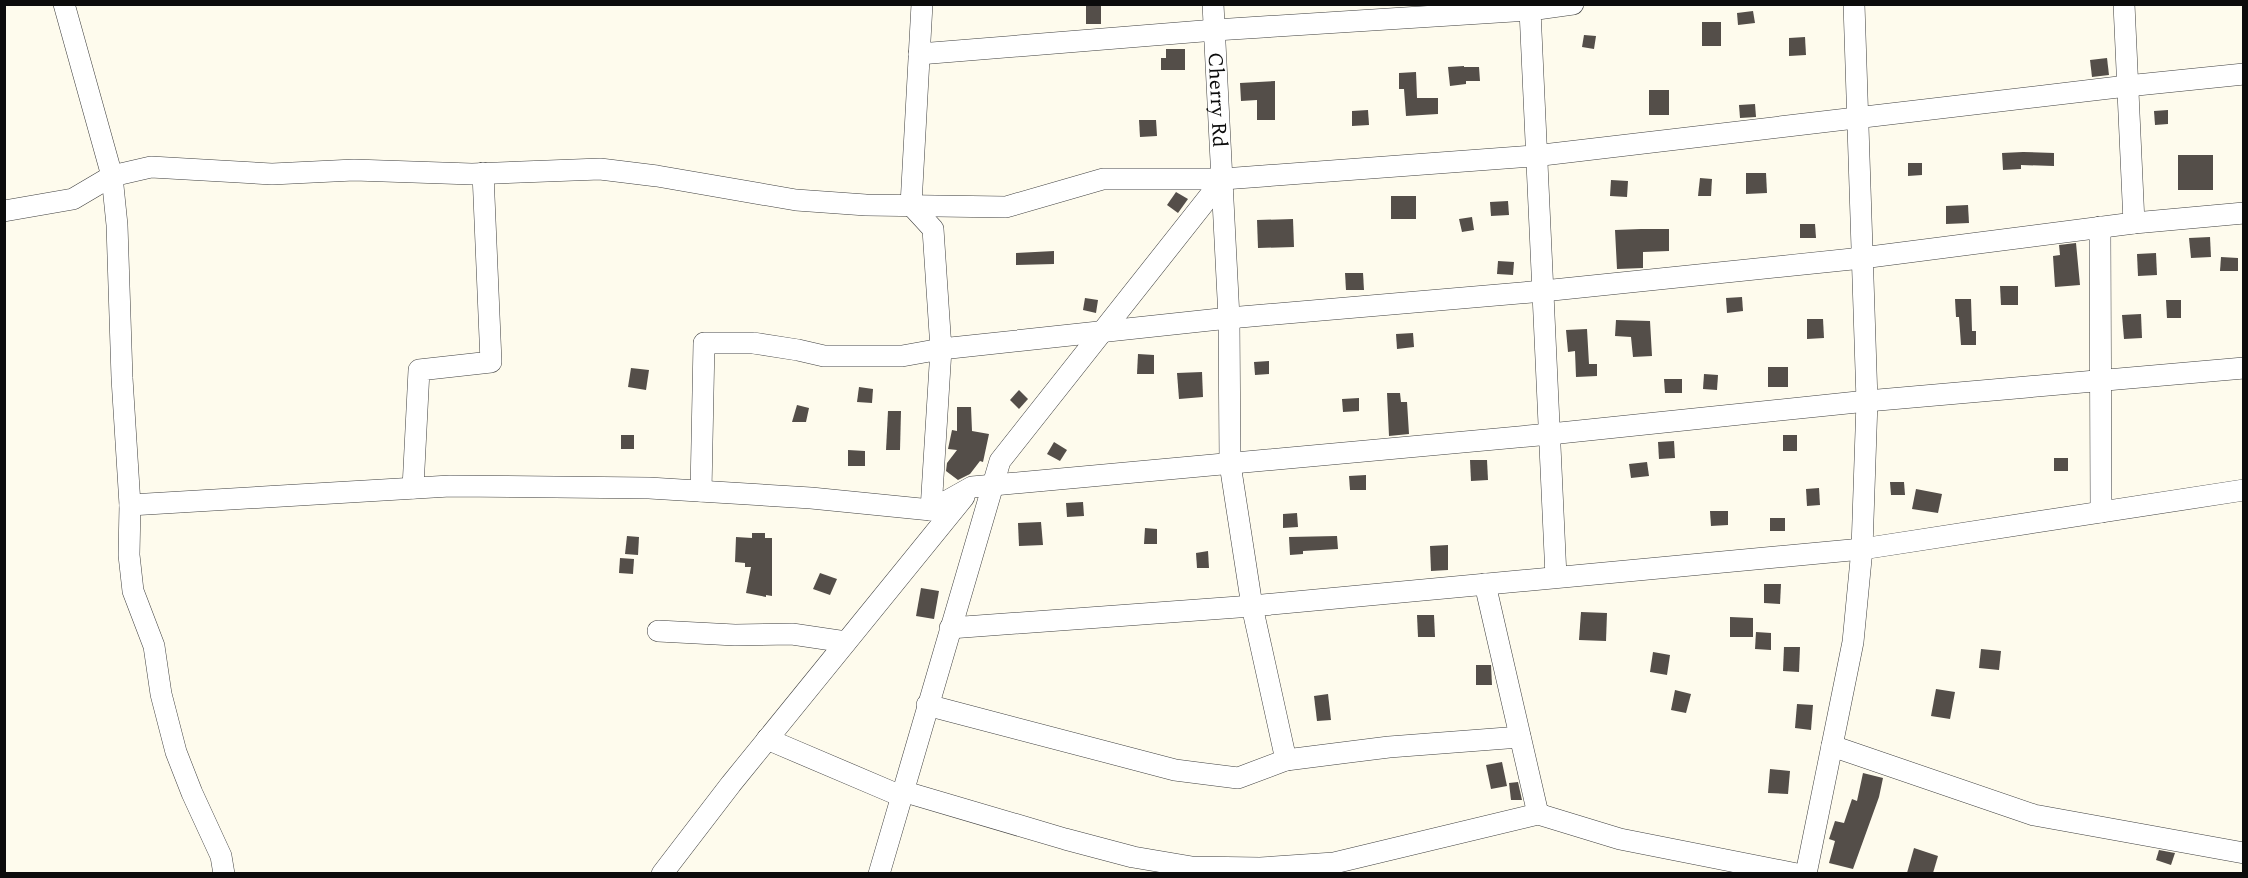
<svg xmlns="http://www.w3.org/2000/svg" width="2248" height="878" font-family="Spectral,serif">
  <rect width="100%" height="100%" fill="#fefbed"/>
  <g fill="#544e49">
    <rect x="1086" y="6" width="15" height="18"/>
    <polygon points="1753,11 1755,23 1738,25 1737,13"/>
    <rect x="1702" y="22" width="19" height="24"/>
    <polygon points="1584,35 1596,36 1594,49 1582,47"/>
    <polygon points="1805,37 1806,55 1789,56 1789,38"/>
    <polygon points="1166,49 1185,49 1185,70 1161,70 1161,58 1166,58"/>
    <polygon points="2107,58 2109,75 2092,77 2090,60"/>
    <polygon points="1464,66 1464,67 1479,67 1480,81 1466,81 1466,84 1450,86 1448,67"/>
    <polygon points="1416,72 1417,98 1438,98 1438,114 1406,116 1404,89 1399,89 1399,73"/>
    <polygon points="1275,81 1275,120 1257,120 1257,100 1241,101 1240,83"/>
    <rect x="1649" y="90" width="20" height="25"/>
    <polygon points="1755,104 1756,117 1740,118 1739,105"/>
    <polygon points="1368,110 1369,125 1352,126 1352,111"/>
    <polygon points="2168,110 2168,124 2155,125 2154,111"/>
    <polygon points="1139,120 1156,120 1157,136 1140,137"/>
    <polygon points="2023,152 2054,153 2054,166 2021,165 2021,169 2003,170 2002,153"/>
    <rect x="2178" y="155" width="35" height="35"/>
    <polygon points="1908,163 1922,163 1922,175 1908,176"/>
    <polygon points="1746,173 1766,173 1767,193 1746,194"/>
    <polygon points="1700,178 1712,179 1711,196 1698,196"/>
    <polygon points="1611,180 1628,181 1627,197 1610,196"/>
    <polygon points="1176,192 1188,199 1178,213 1167,205"/>
    <rect x="1391" y="196" width="25" height="23"/>
    <polygon points="1508,201 1509,215 1491,216 1490,202"/>
    <polygon points="1968,205 1969,223 1946,224 1946,206"/>
    <polygon points="1472,217 1474,230 1462,232 1459,219"/>
    <polygon points="1293,219 1294,247 1258,248 1257,220"/>
    <polygon points="1800,224 1815,224 1816,238 1800,238"/>
    <polygon points="1641,229 1669,229 1669,251 1643,252 1643,268 1617,269 1615,230"/>
    <polygon points="2210,237 2211,257 2191,258 2189,238"/>
    <polygon points="2076,243 2080,285 2055,287 2053,256 2060,255 2059,245"/>
    <polygon points="1054,251 1054,264 1016,265 1016,253"/>
    <polygon points="2156,253 2157,275 2138,276 2137,254"/>
    <polygon points="2221,257 2238,258 2238,271 2220,271"/>
    <polygon points="1498,261 1514,262 1513,275 1497,274"/>
    <polygon points="1345,273 1363,273 1364,290 1346,290"/>
    <polygon points="2000,286 2018,286 2018,305 2001,305"/>
    <polygon points="1742,297 1743,311 1727,313 1726,298"/>
    <polygon points="1085,298 1098,300 1096,313 1083,310"/>
    <polygon points="1955,299 1971,299 1972,331 1976,331 1976,345 1961,345 1959,317 1956,317"/>
    <polygon points="2166,300 2181,300 2181,318 2167,318"/>
    <polygon points="2141,314 2142,338 2124,339 2122,315"/>
    <polygon points="1807,319 1823,319 1824,338 1807,339"/>
    <polygon points="1616,320 1650,321 1652,356 1633,357 1631,337 1615,336"/>
    <polygon points="1587,329 1589,364 1597,364 1597,376 1576,377 1575,351 1568,352 1566,330"/>
    <polygon points="1413,333 1414,347 1397,349 1396,334"/>
    <polygon points="1138,354 1154,355 1154,374 1137,374"/>
    <polygon points="1269,361 1269,374 1255,375 1254,362"/>
    <rect x="1768" y="367" width="20" height="20"/>
    <polygon points="631,368 649,370 646,390 628,387"/>
    <polygon points="1202,372 1203,397 1179,399 1177,373"/>
    <polygon points="1704,374 1718,375 1717,390 1703,389"/>
    <polygon points="1664,379 1682,379 1682,393 1665,393"/>
    <polygon points="859,387 873,389 872,403 857,402"/>
    <polygon points="1019,390 1028,399 1019,409 1010,400"/>
    <polygon points="1387,393 1400,393 1401,402 1407,402 1409,434 1389,436"/>
    <polygon points="1359,398 1359,411 1343,412 1342,399"/>
    <polygon points="797,405 809,408 806,422 792,422"/>
    <polygon points="957,407 971,407 972,431 989,434 983,462 980,461 970,474 958,480 946,471 947,463 957,450 948,449 952,430 957,431"/>
    <polygon points="888,411 901,411 900,450 886,450"/>
    <rect x="621" y="435" width="13" height="14"/>
    <rect x="1783" y="435" width="14" height="16"/>
    <polygon points="1674,441 1675,458 1659,459 1658,442"/>
    <polygon points="1054,442 1067,450 1060,461 1047,454"/>
    <polygon points="848,450 865,451 865,466 848,466"/>
    <rect x="2054" y="458" width="14" height="13"/>
    <polygon points="1470,460 1487,460 1488,480 1471,481"/>
    <polygon points="1647,462 1649,476 1631,478 1629,464"/>
    <polygon points="1366,475 1366,490 1350,490 1349,476"/>
    <polygon points="1890,482 1904,482 1905,495 1891,495"/>
    <polygon points="1819,488 1820,505 1807,506 1806,489"/>
    <polygon points="1916,489 1942,494 1938,513 1912,509"/>
    <polygon points="1083,502 1084,516 1067,517 1066,503"/>
    <polygon points="1710,511 1728,511 1728,525 1711,526"/>
    <polygon points="1297,513 1298,527 1283,528 1283,514"/>
    <rect x="1770" y="518" width="15" height="13"/>
    <polygon points="1041,522 1043,545 1019,546 1018,523"/>
    <polygon points="1145,528 1157,529 1157,544 1144,544"/>
    <polygon points="752,533 765,533 765,538 772,538 772,596 766,595 766,597 746,593 751,567 745,567 745,563 735,562 736,537 752,538"/>
    <polygon points="627,536 639,537 638,555 625,554"/>
    <polygon points="1337,536 1338,549 1303,551 1303,554 1290,555 1289,537"/>
    <polygon points="1448,545 1448,570 1431,571 1430,546"/>
    <polygon points="1208,551 1209,568 1197,568 1196,553"/>
    <polygon points="620,558 634,559 633,574 619,573"/>
    <polygon points="820,573 837,579 830,595 813,589"/>
    <polygon points="1764,584 1781,584 1780,604 1764,603"/>
    <polygon points="921,588 939,591 934,619 916,616"/>
    <polygon points="1581,612 1607,613 1606,641 1579,640"/>
    <polygon points="1417,615 1434,615 1435,637 1418,637"/>
    <polygon points="1730,617 1753,618 1753,637 1730,637"/>
    <polygon points="1756,632 1771,633 1771,650 1755,649"/>
    <polygon points="1784,647 1800,647 1799,672 1783,671"/>
    <polygon points="1981,649 2001,651 1999,670 1979,668"/>
    <polygon points="1653,652 1670,655 1667,675 1650,672"/>
    <polygon points="1476,665 1491,665 1492,685 1476,685"/>
    <polygon points="1936,689 1955,692 1950,719 1931,716"/>
    <polygon points="1675,690 1691,694 1686,713 1671,710"/>
    <polygon points="1328,694 1331,720 1317,721 1314,696"/>
    <polygon points="1797,704 1813,705 1811,730 1795,728"/>
    <polygon points="1502,762 1507,786 1491,789 1486,765"/>
    <polygon points="1770,769 1790,771 1788,794 1768,793"/>
    <polygon points="1863,773 1883,778 1879,797 1853,869 1829,863 1835,841 1829,839 1835,821 1844,823 1852,799 1857,801"/>
    <polygon points="1518,782 1522,800 1511,800 1509,783"/>
    <polygon points="1914,848 1938,856 1933,873 1907,873"/>
    <polygon points="2159,850 2175,853 2171,865 2156,860"/>
  </g>
  <g fill="none" stroke-linecap="round" stroke-linejoin="round">
    <defs>
      <g id="minor">
        <polyline points="64,4 112,176 117,225 122,378 130,505 129,555 133,591 154,646 161,694 176,752 192,793 221,856 224,874"/>
        <polyline points="922,4 911,205 933,229 941,349 1229,318 1543,291 1862,258 2134,223 2244,213"/>
        <path id="s1" d="M1213,4L1229,318L1230,464L1252,606L1286,760"/>
        <polyline points="2124,4 2134,223"/>
        <polyline points="919,54 1215,30 1530,10 1529,4"/>
        <polyline points="4,211 73,199 112,176 151,167 272,174 354,170 472,174 600,169 657,176 796,200 866,205 1006,207 1103,179 1223,179 1534,156 2127,86 2244,74"/>
        <polyline points="2100,227 2101,512"/>
        <polyline points="413,488 419,370 491,362 483,173"/>
        <polyline points="701,491 704,343 753,343 798,350 824,356 902,356 941,349 931,510 972,487 1550,434 1867,401 2244,368"/>
        <polyline points="130,505 450,486 649,488 811,498 931,510"/>
        <polyline points="1556,577 1530,10 1573,4"/>
        <polyline points="1485,584 1538,814"/>
        <polyline points="950,628 1252,606 1862,549 2244,490"/>
        <polyline points="658,631 735,635 792,634 846,642"/>
        <polyline points="927,705 1175,770 1238,778 1286,760 1389,747 1520,737"/>
        <polyline points="767,739 901,796"/>
        <polyline points="1832,746 2034,815 2244,853"/>
        <polyline points="902,791 1065,839 1133,857 1192,867 1260,868 1334,863 1538,814 1620,839 1797,874"/>
        <polyline points="662,874 731,784 964,497"/>
        <polyline points="879,874 1000,461 1223,179"/>
        <polyline points="1806,874 1853,642 1862,549 1867,401 1854,4"/>
      </g>
    </defs>
    <use href="#minor" stroke="#3f3f3f" stroke-width="22"/>
    <use href="#minor" stroke="#fff" stroke-width="21"/>
  </g>
  <g text-anchor="middle" stroke-width="6" stroke-linejoin="round" paint-order="stroke">
    <g font-size="21" fill="#0c0c0c" stroke="#fff">
      <text dy="7" stroke="none"><textPath href="#s1" startOffset="96">Cherry Rd</textPath></text>
    </g>
  </g>
  <rect width="2248" height="878" fill="none" stroke="#0c0c0c" stroke-width="12"/>
</svg>
